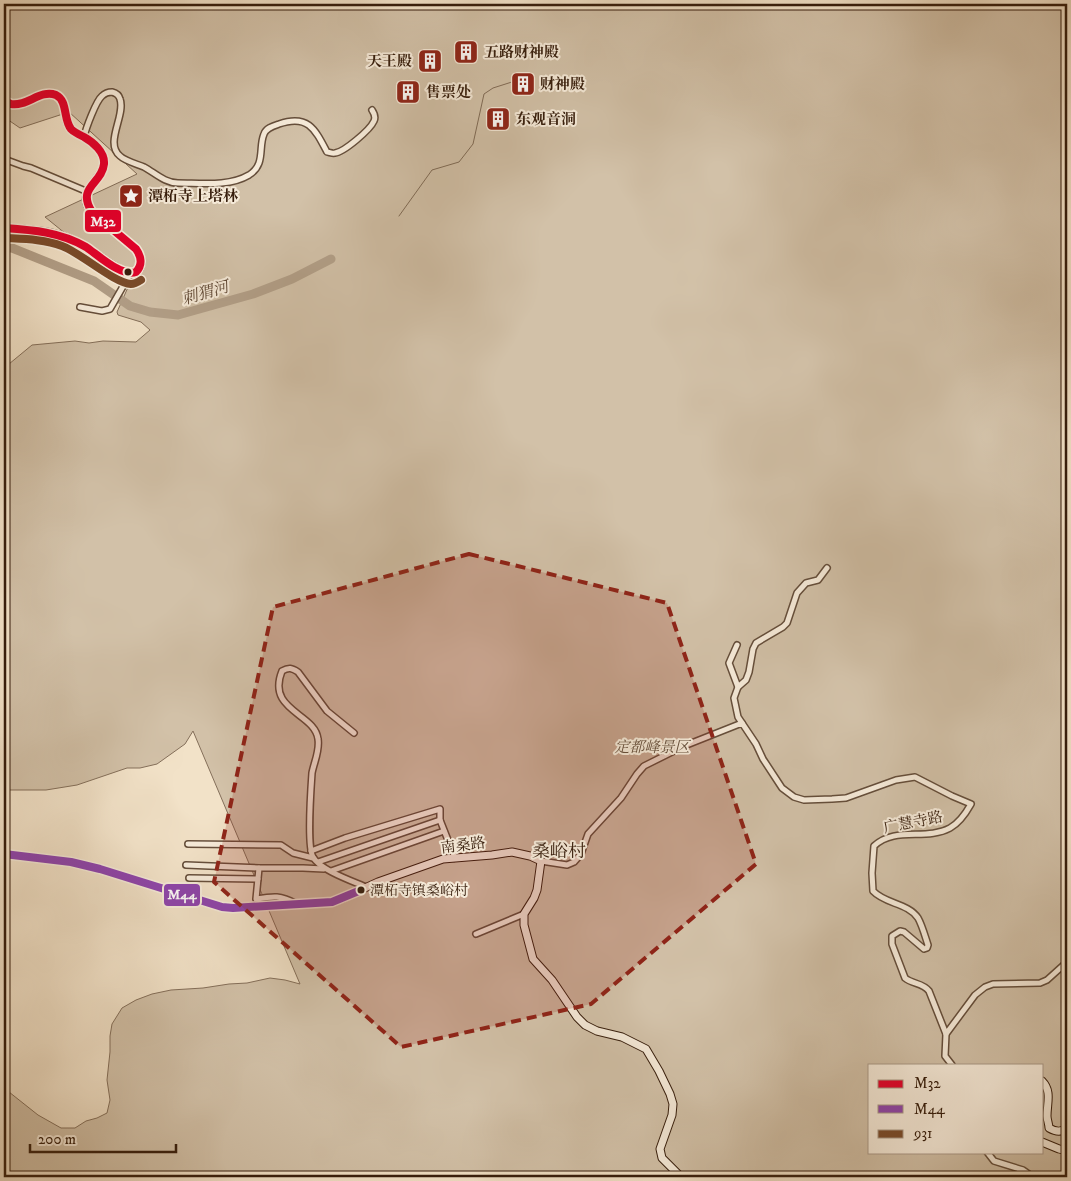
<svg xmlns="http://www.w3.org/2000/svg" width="1071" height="1181" font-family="'IM FELL DW Pica','Noto Serif SC',serif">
  <rect width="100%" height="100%" fill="#f2e2c8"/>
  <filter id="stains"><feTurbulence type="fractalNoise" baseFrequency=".004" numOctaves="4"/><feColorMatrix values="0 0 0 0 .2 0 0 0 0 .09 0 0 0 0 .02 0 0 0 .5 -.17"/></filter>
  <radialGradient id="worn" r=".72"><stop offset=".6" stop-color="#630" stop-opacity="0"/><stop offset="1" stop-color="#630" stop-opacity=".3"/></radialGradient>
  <path fill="#d2c1a8" stroke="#846f5a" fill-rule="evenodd" d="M4,4H1067V1177H4V1088L38,1115L61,1128H75L86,1121L97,1118L107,1113L110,1100L107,1080L110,1052V1036L112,1024L122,1008L136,1000L152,994L171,990L203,988L229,984L247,983L270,978L285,980L300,984L193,731L185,744L157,764L140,768H127L77,785L46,790H4V367L9,364L32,345L75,341L89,343L103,341L136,342L150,330L141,322L118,315L117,312L129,285L45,217L137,174L69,112L20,128L4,117ZM870,1065H1042V1152H870Z"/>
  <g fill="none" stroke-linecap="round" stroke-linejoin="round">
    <polyline stroke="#806b56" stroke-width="1" points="399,216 432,170 459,162 473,144 484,94 493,88 515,81"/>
    <polyline stroke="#b29f88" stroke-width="9" points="4,248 12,248 94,281 130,306 150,312 178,315 253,294 292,279 331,259"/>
    <defs>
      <g id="street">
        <path d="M84,137C86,128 96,101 102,96C105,93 108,92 112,92C116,93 119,95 120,99C126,115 104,143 120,156C125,161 137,164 144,167C155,173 165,183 178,183C200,183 229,187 249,175C266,164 258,148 264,134C266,128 273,126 279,124C308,114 315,129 327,152C329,152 333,154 335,153C344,152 370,130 374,121C376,117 374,113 372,110"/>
        <polyline points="4,159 23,166 31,168 88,192"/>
        <polyline points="80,307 102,311 110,309 129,276"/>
        <polyline points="737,645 729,663 738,687 734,698 738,717 742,723"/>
        <polyline points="738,687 746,680 749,672 753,649 756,643 783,627 787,623 797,593 806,583 818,580 827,568"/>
        <path d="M354,733L327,711L298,672C292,668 289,667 282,671C266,711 315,713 318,739C320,751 314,762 312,773C311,787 307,847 313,857C320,870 352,881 366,887"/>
        <polyline points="188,844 281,845 293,853 313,858"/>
        <polyline points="311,851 345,838 440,809 440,820 455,858"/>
        <path d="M541,861L567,865L574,862L581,854L588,834L621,798L637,774L644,766L684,746L742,723L756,744L763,759L782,788L794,797L804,800L832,799L846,798L896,780L915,777L952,796L971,804C966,813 959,823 950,828C926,841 895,826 874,846L872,873L873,891C885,904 908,903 918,918C922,925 925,936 928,945L927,948L924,949L904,932L900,931L892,936V944L905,978C912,984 923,983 929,991L946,1034L975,995L985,987L993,984L1040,983L1047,980L1067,962"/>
        <polyline points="318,862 440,820"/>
        <polyline points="186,865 259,868"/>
        <polyline points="331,871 444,831"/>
        <polyline points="189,878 258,879"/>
        <path d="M297,904C280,895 274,896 256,899L259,868H303L324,869"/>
        <polyline points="476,934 524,914"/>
        <polyline points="946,1034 945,1056 952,1065"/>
        <polyline points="987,1152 994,1161 1023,1170 1033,1177"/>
      </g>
      <g id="secondary">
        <path d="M4,101C22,114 43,84 59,97C68,105 62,123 74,132C77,134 81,135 84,137C92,141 100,149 103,157C110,177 72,190 92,212L136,249C144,259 143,276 127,273C113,267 100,256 87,248C60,230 35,230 4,228"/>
        <polyline points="4,854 71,862 100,869 222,907 233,908 332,902 343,898 378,882 443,859 492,855 512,852 530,856 541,861 537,890 534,898 524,914 524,925 533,959 552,980 577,1017 585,1025 597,1031 622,1037 646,1049 659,1071 670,1094 673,1104 672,1115 660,1149 662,1158 681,1177"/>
        <path d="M1042,1081C1052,1091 1047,1103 1047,1116C1047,1120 1049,1124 1049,1128C1056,1132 1062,1133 1067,1127"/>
        <polyline points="1042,1142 1059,1149 1067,1151"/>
      </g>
    </defs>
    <use href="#street" stroke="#654e3b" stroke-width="8"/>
    <use href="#secondary" stroke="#361d0c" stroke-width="9"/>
    <use href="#street" stroke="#f7ecdb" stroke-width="5"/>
    <use href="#secondary" stroke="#f7ecdb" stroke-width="7"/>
    <defs>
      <path id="bus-1" d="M4,101C5,101 11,104 11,104C27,107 40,89 56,95C68,101 63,119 71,129C75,133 80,135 84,137C93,142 105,152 104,164C102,184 76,187 92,212L136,249C141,256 143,265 136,272C121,277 98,255 86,247C60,232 33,230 4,228"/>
      <polyline id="bus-2" points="4,854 71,862 100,869 222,907 233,908 332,902 361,890"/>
      <path id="bus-3" d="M4,238C23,239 44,239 62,246C81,253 114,283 131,284C135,284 138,282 141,280"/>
    </defs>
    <use href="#bus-1" stroke="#f7ecdb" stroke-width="11"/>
    <use href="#bus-2" stroke="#f7ecdb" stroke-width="11"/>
    <use href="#bus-3" stroke="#f7ecdb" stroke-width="11"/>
    <use href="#bus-1" stroke="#e4002b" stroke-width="8"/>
    <use href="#bus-2" stroke="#8e44ad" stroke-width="8"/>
    <use href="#bus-3" stroke="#7a4b2a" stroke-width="8"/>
  </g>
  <path fill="#8f2418" fill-opacity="0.2" stroke="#8f2418" stroke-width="4" stroke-dasharray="10 6" stroke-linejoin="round" d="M469,554L667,603L756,864L591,1004L401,1047L214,882L273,607Z"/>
  <defs>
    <symbol id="building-square" viewBox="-11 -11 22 22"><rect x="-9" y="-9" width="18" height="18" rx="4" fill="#8f2418" stroke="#f7ecdb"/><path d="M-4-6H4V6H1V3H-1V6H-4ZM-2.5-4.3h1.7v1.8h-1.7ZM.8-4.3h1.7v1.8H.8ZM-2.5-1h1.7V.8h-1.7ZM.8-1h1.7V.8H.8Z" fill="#fff"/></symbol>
    <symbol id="sight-square" viewBox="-11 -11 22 22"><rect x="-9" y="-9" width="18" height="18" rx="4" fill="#8f2418" stroke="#f7ecdb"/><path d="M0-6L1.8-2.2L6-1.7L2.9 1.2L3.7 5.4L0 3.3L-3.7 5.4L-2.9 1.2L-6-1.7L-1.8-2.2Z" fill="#fff"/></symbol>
  </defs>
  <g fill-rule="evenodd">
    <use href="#building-square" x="452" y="38" width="28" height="28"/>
    <use href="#building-square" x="416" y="47" width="28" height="28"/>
    <use href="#building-square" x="509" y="70" width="28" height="28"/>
    <use href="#building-square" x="394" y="78" width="28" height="28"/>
    <use href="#building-square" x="484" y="105" width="28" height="28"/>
    <use href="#sight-square" x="117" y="182" width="28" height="28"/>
  </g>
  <g fill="#361d0c" stroke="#f7ecdb" stroke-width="2">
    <circle cx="128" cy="272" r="4.5"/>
    <circle cx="361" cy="890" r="4.5"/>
  </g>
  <g text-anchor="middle" stroke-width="4" stroke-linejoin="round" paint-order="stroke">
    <g font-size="14" fill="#361d0c" stroke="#f7ecdb" text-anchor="start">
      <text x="370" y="895">潭柘寺镇桑峪村</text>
    </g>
    <g font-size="15" font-weight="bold" fill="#361d0c" stroke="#f7ecdb" text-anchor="start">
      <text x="484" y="57">五路财神殿</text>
      <text x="412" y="66" text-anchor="end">天王殿</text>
      <text x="540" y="89">财神殿</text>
      <text x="426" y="97">售票处</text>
      <text x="516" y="124">东观音洞</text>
      <text x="148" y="201">潭柘寺上塔林</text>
    </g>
    <g font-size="15" font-style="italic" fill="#654e3b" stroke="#f7ecdb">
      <text x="652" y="752">定都峰景区</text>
    </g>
    <g font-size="15" fill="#361d0c" stroke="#f7ecdb">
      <text transform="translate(913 822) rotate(-11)" y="5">广慧寺路</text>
      <text transform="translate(463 845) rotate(-7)" y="5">南桑路</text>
    </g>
    <g font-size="16" font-style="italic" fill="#614a37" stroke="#f7ecdb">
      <text transform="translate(205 292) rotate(-16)" y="6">刺猬河</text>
    </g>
    <g font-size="18" fill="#361d0c" stroke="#f7ecdb">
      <text x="559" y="857">桑峪村</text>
    </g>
  </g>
  <g stroke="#f7ecdb" stroke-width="2">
    <rect x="84" y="209" width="38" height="24" rx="5" fill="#e4002b"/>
    <rect x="163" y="883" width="38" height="24" rx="5" fill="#8e44ad"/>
  </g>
  <g font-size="14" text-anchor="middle" font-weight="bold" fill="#fff">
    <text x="103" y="226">M32</text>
    <text x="182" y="899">M44</text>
  </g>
  <rect width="1071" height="1181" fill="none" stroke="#f2e2c8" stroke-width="20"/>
  <rect x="5" y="5" width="1061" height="1171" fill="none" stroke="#361d0c" stroke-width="2.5"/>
  <rect x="10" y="10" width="1051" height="1161" fill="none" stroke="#361d0c"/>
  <rect x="868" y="1064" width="175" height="90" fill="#f7ecdb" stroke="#aa9988"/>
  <rect x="878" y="1080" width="25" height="8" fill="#e4002b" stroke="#aa9988"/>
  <text x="914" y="1088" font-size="15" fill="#361d0c">M32</text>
  <rect x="878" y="1105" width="25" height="8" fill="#8e44ad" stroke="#aa9988"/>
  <text x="914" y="1114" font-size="15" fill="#361d0c">M44</text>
  <rect x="878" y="1130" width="25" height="8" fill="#7a4b2a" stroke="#aa9988"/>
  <text x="914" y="1138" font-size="15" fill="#361d0c">931</text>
  <path d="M30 1144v8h146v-8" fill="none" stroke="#361d0c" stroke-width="2.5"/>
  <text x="38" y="1144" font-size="15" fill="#361d0c" stroke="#f7ecdb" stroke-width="4" paint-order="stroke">200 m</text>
  <rect width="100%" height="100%" filter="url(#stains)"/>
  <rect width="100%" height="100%" fill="url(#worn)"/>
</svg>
